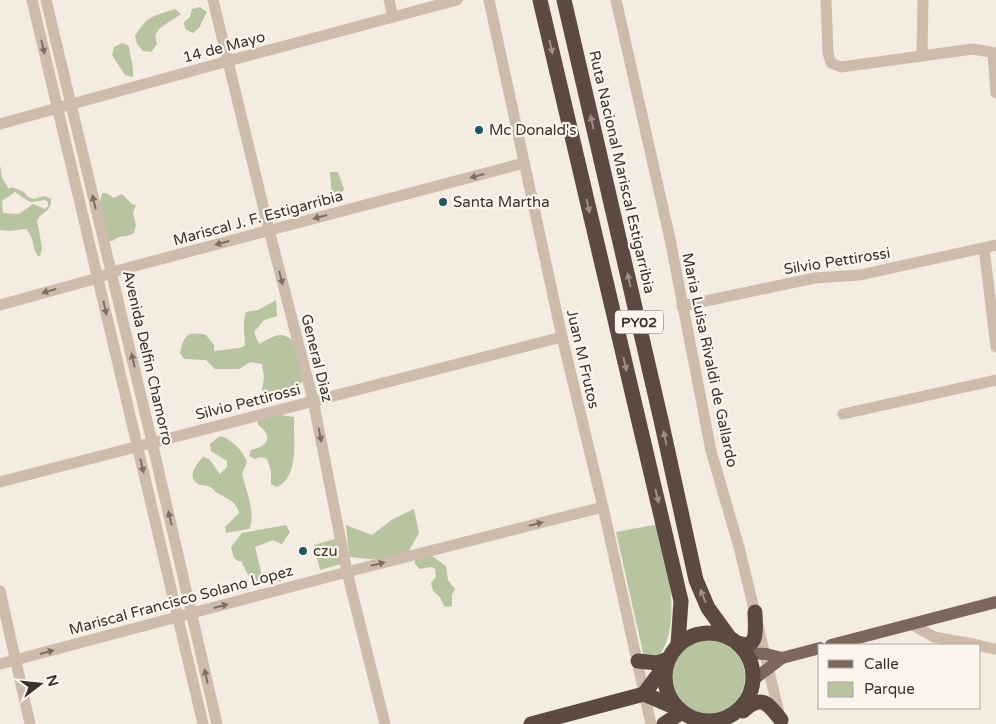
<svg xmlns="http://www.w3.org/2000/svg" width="996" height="724" font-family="'Varela Round',sans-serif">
  <rect width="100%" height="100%" fill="#f4ebe1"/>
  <g fill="#b8c4a0" fill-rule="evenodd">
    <polygon points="200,7 207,12 199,28 193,33 185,29 184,22 190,17 192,9"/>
    <path d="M175,9L181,14L160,28L155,35L157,44L151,52L143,51L137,44L135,36C149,14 152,17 175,9Z"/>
    <path d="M122,43L129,46C130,57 134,66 133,77L125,75L112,55L114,47Z"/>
    <path d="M0,165L2,178L9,189L12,187L24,192L28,197L34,199L45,196L51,199C52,212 42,211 37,220L42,248L40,256H38C31,248 35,237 26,229L10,231L0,230ZM15,192L28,201L32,202L45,200L48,202V206L45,209L33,204L19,214L3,213L2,201Z"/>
    <polygon points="330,172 338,172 344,189 340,196 332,196"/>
    <path d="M102,193H106L114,198L122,194L132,204L136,205L133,213L136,225L134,233C126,238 122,234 112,241H108L99,206Z"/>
    <path d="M276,300L277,316L264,320L254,332L259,344C278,335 279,330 297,343L303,380L296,392L281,396L269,401L262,390L264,377L262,364L250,362L239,369H215L206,360L184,359L180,353C184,335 187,331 206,335L214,345V351L239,348L245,346C245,335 242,322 246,312L258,310Z"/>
    <path d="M281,415L294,417C293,439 300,476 277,487L271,484V471L267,459L261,457L255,459L249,456L251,450C254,449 260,448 263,445C272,439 265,429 258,425L257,419Z"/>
    <path d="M220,436C232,439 243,451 247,462L242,474C245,488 257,515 249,529L226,533L225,527L239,513C236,500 226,499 216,492C213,490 214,489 210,487C207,485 202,486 198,484C186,477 197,463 203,457L209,459L220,474L227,467V461L211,451L210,444Z"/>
    <polygon points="414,509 419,533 407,554 379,560 349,557 346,525 372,535 393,519"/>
    <path d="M659,524C666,561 684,626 658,657H644L616,532Z"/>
    <polygon points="286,525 290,532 282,544 273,540 255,547 262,575 276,575 283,581 252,583 241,561 238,561 234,558 231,547 242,533"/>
    <polygon points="335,539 341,564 320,570 314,545"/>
    <polygon points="432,556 446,566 448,580 455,589 452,595 452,606 448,607 444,606 440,597 433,591 431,583 436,577 435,569 431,567 420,569 414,563 416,559"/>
    <circle cx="708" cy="677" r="37"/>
  </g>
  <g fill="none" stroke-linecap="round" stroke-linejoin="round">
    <g stroke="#cdbbac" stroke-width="11">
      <polyline points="32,0 203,724"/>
      <polyline points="46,0 152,442 217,724"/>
      <polyline points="213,0 269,230 313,400 347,572 385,724"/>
      <polyline points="389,0 393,17"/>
      <polyline points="489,0 562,337 603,507 651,724"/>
      <polyline points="616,0 670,239 711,451 739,547 780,717"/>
      <polyline points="826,0 828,53 831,63 841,67 973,49 996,53"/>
      <polyline points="993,53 996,93"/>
      <polyline points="922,55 923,0"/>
      <polyline points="0,124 228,61 457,0"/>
      <polyline points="984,248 996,347"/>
      <polyline points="0,305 98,278 112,272 524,163"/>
      <polyline points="682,306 815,278 860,275 996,245"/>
      <polyline points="843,414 996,380"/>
      <polyline points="0,482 562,337"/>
      <polyline points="0,591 30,724"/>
      <polyline points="911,624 934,637 978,645"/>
      <polyline points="980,646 996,649"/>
      <polyline points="0,664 347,572 603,507"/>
    </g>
    <g stroke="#7d675c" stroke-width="12">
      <polyline points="831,645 996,602"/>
      <polyline points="747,653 766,654 782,658"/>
      <polyline points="753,680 782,658 820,648"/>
    </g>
    <g stroke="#5c4a42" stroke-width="15">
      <polyline points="540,0 681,601 678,644"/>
      <polyline points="564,0 661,420 696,580 708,608 729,637"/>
      <circle cx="709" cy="677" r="44"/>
      <path d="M738,643C760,651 755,626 755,612"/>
      <polyline points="638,661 657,663 668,659"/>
      <polyline points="644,694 666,664"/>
      <polyline points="644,694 679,709"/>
      <path d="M743,711C761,694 768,703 781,720"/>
      <polyline points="531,724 644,694"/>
      <polyline points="664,724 682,712"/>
    </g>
  </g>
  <defs><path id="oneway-solid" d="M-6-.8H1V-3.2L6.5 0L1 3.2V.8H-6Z" transform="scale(1.25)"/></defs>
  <g fill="#7d6f65">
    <use href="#oneway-solid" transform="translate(43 47) rotate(77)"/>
    <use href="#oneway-solid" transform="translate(477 176) rotate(165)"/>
    <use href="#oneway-solid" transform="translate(94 202) rotate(-104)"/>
    <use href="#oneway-solid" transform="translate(320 217) rotate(165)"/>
    <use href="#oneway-solid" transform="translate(222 243) rotate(165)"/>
    <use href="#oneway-solid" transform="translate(281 278) rotate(75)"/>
    <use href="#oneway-solid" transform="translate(49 291) rotate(164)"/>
    <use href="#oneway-solid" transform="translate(105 308) rotate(77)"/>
    <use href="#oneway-solid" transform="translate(133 360) rotate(-103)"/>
    <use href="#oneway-solid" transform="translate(320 435) rotate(79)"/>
    <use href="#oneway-solid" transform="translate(142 466) rotate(77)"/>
    <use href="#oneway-solid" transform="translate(170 518) rotate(-103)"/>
    <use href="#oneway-solid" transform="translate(536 524) rotate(-14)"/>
    <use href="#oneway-solid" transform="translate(378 564) rotate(-14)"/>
    <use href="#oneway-solid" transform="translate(221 606) rotate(-15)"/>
    <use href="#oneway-solid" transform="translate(47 652) rotate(-15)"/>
    <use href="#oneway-solid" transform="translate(206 676) rotate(-103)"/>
  </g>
  <g fill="#9c8e87">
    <use href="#oneway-solid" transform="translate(551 47) rotate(77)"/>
    <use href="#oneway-solid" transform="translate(592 122) rotate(-103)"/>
    <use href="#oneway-solid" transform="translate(588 206) rotate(77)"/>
    <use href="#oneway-solid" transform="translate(629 280) rotate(-103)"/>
    <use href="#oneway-solid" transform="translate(625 364) rotate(77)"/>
    <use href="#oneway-solid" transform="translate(665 438) rotate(-102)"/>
    <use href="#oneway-solid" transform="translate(657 496) rotate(77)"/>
    <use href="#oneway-solid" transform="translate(703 596) rotate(-113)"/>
  </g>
  <g fill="#1f5a5e" stroke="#fbf5ee" stroke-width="2">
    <circle cx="479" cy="130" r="5"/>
    <circle cx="443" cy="202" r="5"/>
    <circle cx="303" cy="551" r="5"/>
  </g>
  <g text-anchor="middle" stroke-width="4.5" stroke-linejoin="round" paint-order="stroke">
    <rect fill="#fbf5ee" stroke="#756b66" stroke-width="1" x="615" y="310.5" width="48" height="23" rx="4"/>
    <g font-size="14" font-weight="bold" fill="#3b302b">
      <text x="639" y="327">PY02</text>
    </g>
    <g font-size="15" fill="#3b302b" stroke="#fbf5ee">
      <text transform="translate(224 47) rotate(-15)" y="5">14 de Mayo</text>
      <text transform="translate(622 172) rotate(77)" y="5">Ruta Nacional Mariscal Estigarribia</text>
      <text transform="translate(258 218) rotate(-15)" y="5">Mariscal J. F. Estigarribia</text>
      <text transform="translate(837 261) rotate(-9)" y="5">Silvio Pettirossi</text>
      <text transform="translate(148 358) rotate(77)" y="5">Avenida Delfin Chamorro</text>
      <text transform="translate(317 358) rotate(76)" y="5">General Diaz</text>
      <text transform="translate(583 359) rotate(77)" y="5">Juan M Frutos</text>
      <text transform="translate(710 360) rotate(78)" y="5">Maria Luisa Rivaldi de Gallardo</text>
      <text transform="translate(248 402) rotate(-14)" y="5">Silvio Pettirossi</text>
      <text transform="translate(181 600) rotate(-15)" y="5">Mariscal Francisco Solano Lopez</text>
    </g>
    <g font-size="15" fill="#3b302b" stroke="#fbf5ee" text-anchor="start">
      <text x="489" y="135">Mc Donald's</text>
      <text x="453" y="207">Santa Martha</text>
      <text x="313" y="556">czu</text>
    </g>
  </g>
  <rect x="818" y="644" width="162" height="65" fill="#fbf5ee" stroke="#aea6a0"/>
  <rect x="828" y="660" width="25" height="8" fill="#7d675c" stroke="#aea6a0"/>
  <text x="864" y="669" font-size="15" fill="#3b302b">Calle</text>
  <rect x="828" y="682" width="25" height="15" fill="#b8c4a0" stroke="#aea6a0"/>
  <text x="864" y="694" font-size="15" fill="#3b302b">Parque</text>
  <g transform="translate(40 684) rotate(74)" stroke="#fbf5ee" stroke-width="4" paint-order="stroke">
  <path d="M0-4L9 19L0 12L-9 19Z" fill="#3b302b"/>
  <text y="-8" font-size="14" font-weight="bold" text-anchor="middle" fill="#3b302b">N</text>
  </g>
</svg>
